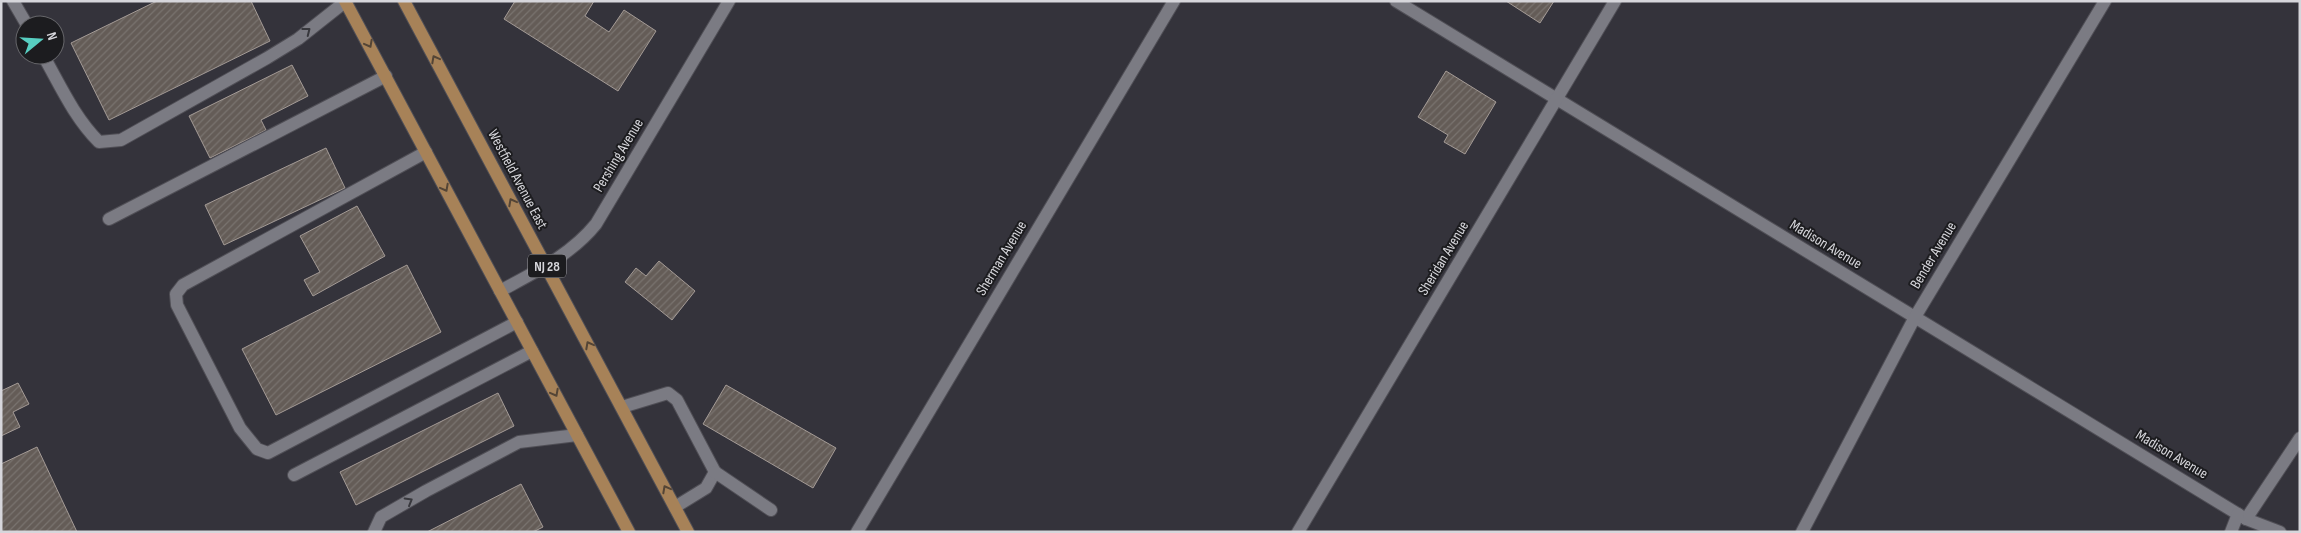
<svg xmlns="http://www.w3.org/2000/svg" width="2301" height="533" font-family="'Sofia Sans Condensed',sans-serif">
  <defs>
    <pattern id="building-hatch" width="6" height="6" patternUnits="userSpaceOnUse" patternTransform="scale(1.25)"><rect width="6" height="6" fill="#645c57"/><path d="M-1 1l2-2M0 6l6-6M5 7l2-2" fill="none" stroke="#79736f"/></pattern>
  </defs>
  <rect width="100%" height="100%" fill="#34333b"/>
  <g fill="url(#building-hatch)" stroke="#a49b96">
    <polygon points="157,1 251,1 270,41 109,120 71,43"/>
    <polygon points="515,1 594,1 585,16 609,32 624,10 656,31 618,91 504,19"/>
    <polygon points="1506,1 1554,1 1540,23"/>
    <polygon points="292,65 308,96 261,120 266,130 210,158 189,116"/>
    <polygon points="1446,71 1496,102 1465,154 1444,142 1448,135 1418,117"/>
    <polygon points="326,148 345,188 224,245 205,205"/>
    <polygon points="357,206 385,256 313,296 304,280 320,272 300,236"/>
    <polygon points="659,261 695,291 672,320 625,282 636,268 646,276"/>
    <polygon points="407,265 441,332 276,415 242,349"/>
    <polygon points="18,383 29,404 13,412 20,427 1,436 1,391"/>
    <polygon points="726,385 836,448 813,488 703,424"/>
    <polygon points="498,393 514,426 356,505 340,472"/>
    <polygon points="37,447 77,532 1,532 1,464"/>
    <polygon points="521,484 543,527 533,532 427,532"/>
  </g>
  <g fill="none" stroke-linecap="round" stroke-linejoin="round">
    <defs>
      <g id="service">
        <polyline points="13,1 27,25"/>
        <path d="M43,55C60,85 74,117 99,142L121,140L267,58L298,39L346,1"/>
        <polyline points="426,152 183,285 176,294 177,305 240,428 257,449 268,453 517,322"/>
        <polyline points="109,219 386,76"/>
        <polyline points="622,407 668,393 677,400 715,472 706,488 675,507"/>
        <polyline points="715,472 771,510"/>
        <polyline points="294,475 532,351"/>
        <polyline points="374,532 381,517 426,491 519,442 577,435"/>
      </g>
      <g id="minor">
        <polyline points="1396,1 2246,519 2280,532"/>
        <path d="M500,291C535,272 571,255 596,224L729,1"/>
        <polyline points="2246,519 2300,438"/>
        <polyline points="857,532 1174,1"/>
        <polyline points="1298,532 1615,1"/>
        <polyline points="1802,532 1915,317 2105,1"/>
        <polyline points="2231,532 2238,514"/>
      </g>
      <g id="primary">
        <polyline points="345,1 629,532"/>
        <polyline points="404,1 688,532"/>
      </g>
    </defs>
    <use href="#service" stroke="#504f56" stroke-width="14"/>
    <use href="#minor" stroke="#504f56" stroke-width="14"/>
    <use href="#primary" stroke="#504f56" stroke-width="14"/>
    <use href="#service" stroke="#7b7b83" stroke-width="12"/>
    <use href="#minor" stroke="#7b7b83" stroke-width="12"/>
    <use href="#primary" stroke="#a78258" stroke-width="12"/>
  </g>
  <defs><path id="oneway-chevron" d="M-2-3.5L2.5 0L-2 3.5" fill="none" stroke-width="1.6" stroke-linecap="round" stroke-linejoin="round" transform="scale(1.25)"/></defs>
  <g stroke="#38383d">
    <use href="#oneway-chevron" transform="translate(307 31) rotate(-38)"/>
    <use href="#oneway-chevron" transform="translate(409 501) rotate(-30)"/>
  </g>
  <g stroke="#544536">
    <use href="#oneway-chevron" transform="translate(369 44) rotate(62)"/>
    <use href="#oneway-chevron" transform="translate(435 59) rotate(-118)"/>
    <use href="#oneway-chevron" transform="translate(445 188) rotate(62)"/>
    <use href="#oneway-chevron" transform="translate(512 202) rotate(-118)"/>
    <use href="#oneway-chevron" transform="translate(589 345) rotate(-118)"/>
    <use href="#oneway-chevron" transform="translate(555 393) rotate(62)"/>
    <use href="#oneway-chevron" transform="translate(666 489) rotate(-118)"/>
  </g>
  <g text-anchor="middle" stroke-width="4" stroke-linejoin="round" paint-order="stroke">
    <rect fill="#1c1c1f" stroke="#9e9ea3" stroke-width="1" x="528" y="254.5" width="38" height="23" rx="4"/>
    <g font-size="14" font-weight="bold" fill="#d6d6db">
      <text x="547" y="271">NJ 28</text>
    </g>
    <g font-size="15" fill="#d6d6db" stroke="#1c1c1f">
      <text transform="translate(618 155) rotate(-59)" y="5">Pershing Avenue</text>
      <text transform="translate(518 179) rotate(62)" y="5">Westfield Avenue East</text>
      <text transform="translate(1826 244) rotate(31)" y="5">Madison Avenue</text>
      <text transform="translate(1933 255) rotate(-59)" y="5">Bender Avenue</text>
      <text transform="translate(1001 258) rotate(-59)" y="5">Sherman Avenue</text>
      <text transform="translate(1443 258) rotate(-59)" y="5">Sheridan Avenue</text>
      <text transform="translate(2172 454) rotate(31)" y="5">Madison Avenue</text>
    </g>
  </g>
  <rect width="2301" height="533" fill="none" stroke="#d6d6db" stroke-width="5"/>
  <g transform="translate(40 40) rotate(72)"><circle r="24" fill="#1c1c1f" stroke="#66666a"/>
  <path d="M0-4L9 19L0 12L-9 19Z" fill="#57cec1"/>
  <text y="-8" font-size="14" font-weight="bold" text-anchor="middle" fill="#d6d6db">N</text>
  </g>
</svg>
